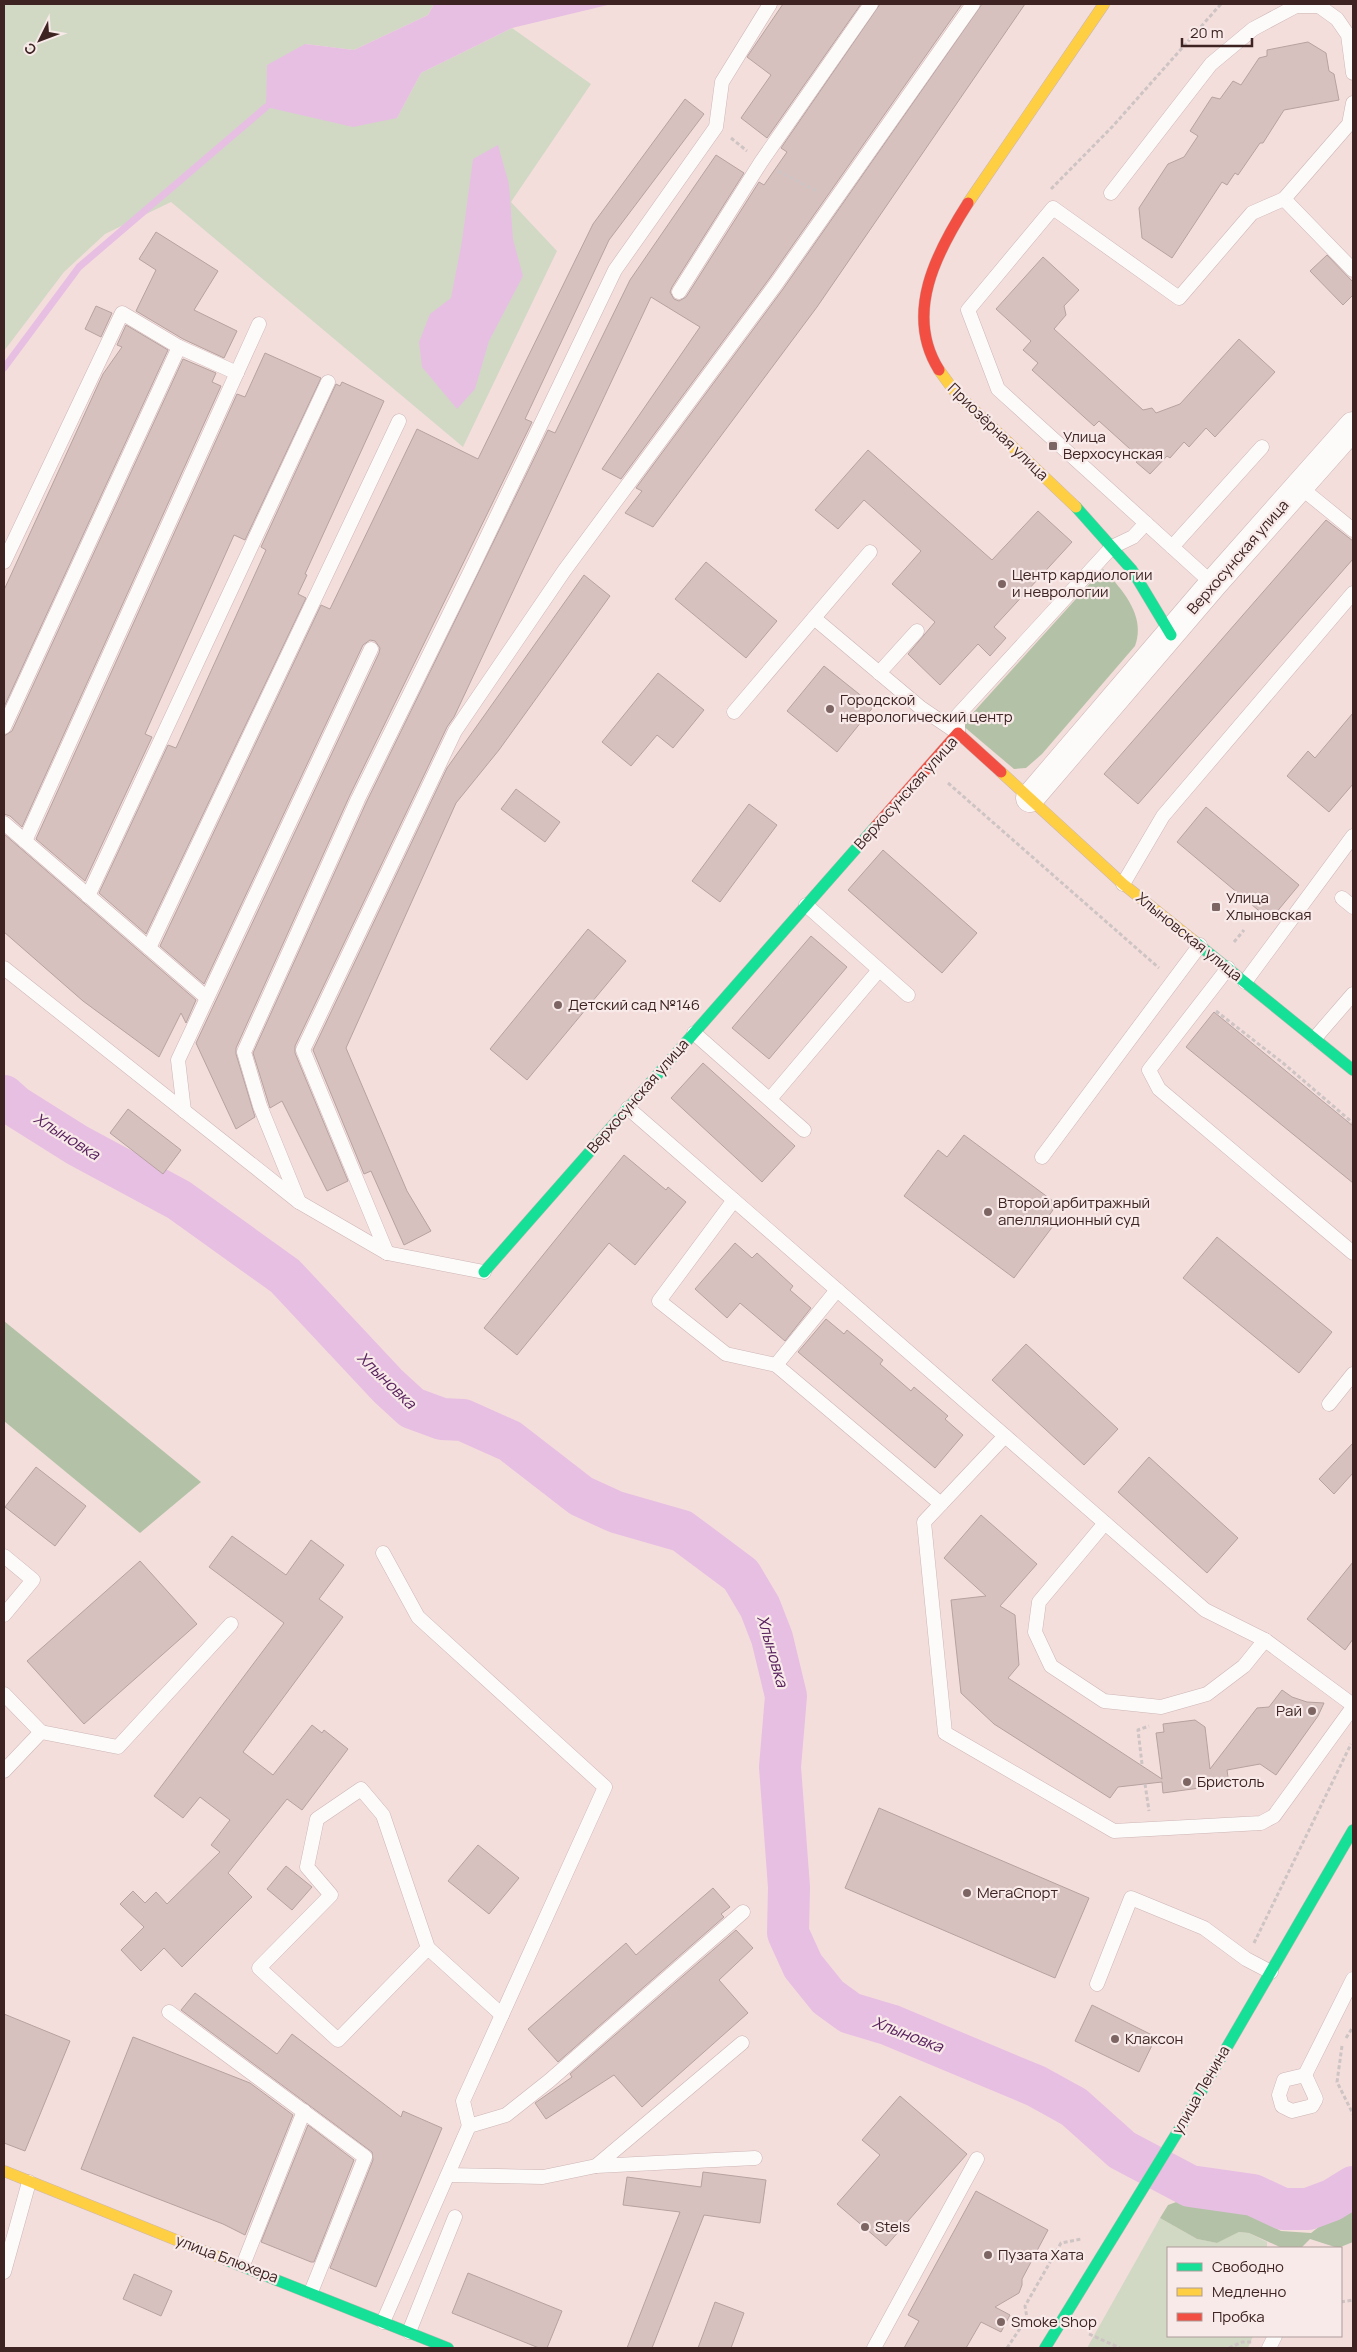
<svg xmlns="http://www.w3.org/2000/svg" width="1357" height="2352" font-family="Manrope,sans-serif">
  <rect width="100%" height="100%" fill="#f4dedc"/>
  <g fill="#d1d9c5">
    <polygon points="4,4 434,4 428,15 354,50 305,44 397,118 421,73 512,28 591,84 511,202 557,251 463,447 171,202 105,234 64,272 4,351"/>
    <polygon points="1160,2218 1197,2239 1217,2243 1239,2232 1249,2233 1267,2242 1267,2248 1168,2248 1168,2336 1253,2336 1248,2348 1087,2348"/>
  </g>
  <g fill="#b3c2a7">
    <path d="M1103,569C1123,590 1146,616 1135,646L1042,754L1026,768L1014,769L962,725Z"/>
    <polygon points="4,1321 201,1482 140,1533 4,1421"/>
    <polygon points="1179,2201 1193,2206 1235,2207 1281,2231 1311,2233 1329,2219 1334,2210 1353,2202 1353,2242 1338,2248 1310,2239 1301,2248 1282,2248 1249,2233 1239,2232 1217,2243 1197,2239 1160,2218 1168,2205"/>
  </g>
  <g fill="#e7bfe2">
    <polygon points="434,4 612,4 512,28 421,73 397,118 353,127 266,107 267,65 305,44 354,50 428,15"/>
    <polygon points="498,145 509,184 513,239 523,276 489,341 475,389 457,409 422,367 419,342 430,314 451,298 462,241 473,159"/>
  </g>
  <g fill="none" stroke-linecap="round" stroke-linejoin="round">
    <polyline stroke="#e7bfe2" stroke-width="7" points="4,368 79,267 266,107"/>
    <polyline stroke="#e7bfe2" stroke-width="42" points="4,1096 15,1106 77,1145 179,1200 285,1276 388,1386 412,1408 442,1419 463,1420 510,1441 581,1496 616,1512 682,1531 741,1575 760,1607 772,1638 786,1696 780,1767 789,1887 788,1933 803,1966 828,1997 850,2013 890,2025 1036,2086 1074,2107 1122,2150 1190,2186 1253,2195 1283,2209 1308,2209 1332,2200 1353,2187"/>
  </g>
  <g fill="#d7c1bf" stroke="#b6a2a0">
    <polygon points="783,4 861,4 767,138 741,118 771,75 747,57"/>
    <polygon points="880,4 962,4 769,279 621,479 602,469 700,327 651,297 454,717 447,727 295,1046 295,1053 348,1181 327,1191 282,1101 270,1108 253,1053 366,803 548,430 555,433 630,280 716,155 744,173 672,287 670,292 674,299 679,301 686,297 759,182 764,185 787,152 781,148"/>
    <polygon points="982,4 1025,4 817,307 653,527 625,513 642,491 636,488 783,289"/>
    <polygon points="1308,42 1326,53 1329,71 1334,74 1339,100 1284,110 1263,143 1260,143 1238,175 1235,173 1227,185 1222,182 1172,258 1142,238 1139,208 1168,164 1184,157 1198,136 1190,131 1212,97 1220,99 1233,81 1241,85 1259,58 1267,56 1267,50"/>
    <polygon points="685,99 704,114 609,240 525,419 532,422 350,795 236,1048 236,1054 255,1117 236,1129 196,1043 379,653 380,648 375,641 370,640 363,645 204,984 160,946 321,605 330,609 417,429 478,459 593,224"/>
    <polygon points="156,232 218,271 194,310 237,331 224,358 183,339 136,311 156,270 139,259"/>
    <polygon points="1327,255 1353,282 1353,295 1343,305 1310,271"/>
    <polygon points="1043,257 1079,290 1064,306 1066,315 1054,329 1143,410 1152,408 1156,413 1180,404 1239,339 1275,372 1215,437 1206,428 1189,447 1184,442 1170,458 1167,456 1150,474 1136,462 1140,458 1099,421 1094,426 1032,370 1038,363 1023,350 1031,341 996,309"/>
    <polygon points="96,306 112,313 101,337 85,329"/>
    <polygon points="126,325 168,350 4,707 4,590 103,374 122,347 117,345"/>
    <polygon points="265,353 321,378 245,540 234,535 145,734 152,737 85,881 36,839 237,394 245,397"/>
    <polygon points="183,359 216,373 212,382 221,386 22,827 10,816 4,814 4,736 12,731"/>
    <polygon points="342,382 384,401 305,574 307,575 298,594 306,598 146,934 99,893 168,745 176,748 266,550 261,547 336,384 340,386"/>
    <polygon points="868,450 992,560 1038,511 1072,542 994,627 1006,638 990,656 978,644 940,685 908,654 935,622 892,584 921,551 864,500 838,529 815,510"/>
    <polygon points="1326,520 1353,541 1353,559 1138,804 1104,774"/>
    <polygon points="706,562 777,621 746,658 675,599"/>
    <polygon points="584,575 610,596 499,750 456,803 346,1048 407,1191 431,1231 404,1245 371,1171 364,1174 313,1050 447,768"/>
    <polygon points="824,666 874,706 837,752 787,711"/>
    <polygon points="658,673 704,710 673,748 657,735 631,766 602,742"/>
    <polygon points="1353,713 1353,784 1329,812 1287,776 1308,751 1315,758"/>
    <polygon points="516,789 560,822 545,842 501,809"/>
    <polygon points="749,804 777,825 720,902 692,881"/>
    <polygon points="1206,807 1299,885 1270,920 1177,842"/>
    <polygon points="4,834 196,1000 186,1023 181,1013 159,1057 83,1001 4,932"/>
    <polygon points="883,850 977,933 942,973 848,890"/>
    <polygon points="588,929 626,961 527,1080 490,1049"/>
    <polygon points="811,936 847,967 769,1059 732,1028"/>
    <polygon points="1214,1012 1353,1126 1353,1183 1186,1047"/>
    <polygon points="703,1063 795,1146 762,1182 671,1098"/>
    <polygon points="128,1109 181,1150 163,1174 110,1133"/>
    <polygon points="964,1135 1057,1204 1046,1220 1053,1226 1014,1278 904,1196 938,1150 947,1157"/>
    <polygon points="624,1155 666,1190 668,1187 686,1202 635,1265 609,1243 517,1355 484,1328"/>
    <polygon points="1217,1237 1332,1332 1299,1373 1183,1278"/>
    <polygon points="735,1243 752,1258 757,1253 793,1286 790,1290 811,1308 785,1341 740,1303 727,1318 695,1289"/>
    <polygon points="826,1319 844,1334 847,1330 883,1360 880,1364 911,1391 914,1387 948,1416 945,1419 963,1435 935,1468 798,1352"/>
    <polygon points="1026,1344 1118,1429 1084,1465 992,1380"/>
    <polygon points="1353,1443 1353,1473 1334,1494 1319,1479"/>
    <polygon points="1149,1457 1238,1538 1207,1573 1118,1492"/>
    <polygon points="36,1467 86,1506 55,1546 5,1507"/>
    <polygon points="981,1515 1037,1564 1000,1606 1015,1615 1019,1665 1008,1678 1162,1779 1156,1733 1164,1732 1163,1724 1195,1720 1205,1727 1210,1769 1257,1708 1269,1707 1282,1690 1292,1697 1307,1702 1324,1703 1318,1716 1276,1775 1260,1764 1227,1770 1229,1784 1163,1793 1162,1782 1118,1787 1110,1798 994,1724 961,1693 951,1600 986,1596 944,1558"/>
    <polygon points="232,1536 286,1575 311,1540 344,1565 319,1599 343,1617 243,1752 273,1775 312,1725 322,1733 324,1730 348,1749 302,1810 287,1799 228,1873 252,1897 182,1967 164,1948 141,1971 121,1950 144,1927 120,1904 133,1891 145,1903 156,1892 167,1904 220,1852 211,1845 230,1820 200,1797 183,1818 154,1796 284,1623 209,1567"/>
    <polygon points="140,1561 197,1624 84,1724 27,1661"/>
    <polygon points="1353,1562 1353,1639 1345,1650 1307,1619"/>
    <polygon points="879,1808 1089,1898 1055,1978 845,1888"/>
    <polygon points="478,1845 519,1878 489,1914 448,1881"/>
    <polygon points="286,1866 312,1887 292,1910 267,1889"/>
    <polygon points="713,1888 730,1907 721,1914 724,1917 558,2062 528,2029 626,1943 636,1955"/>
    <polygon points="736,1930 753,1948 719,1980 748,2013 642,2107 614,2075 546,2119 535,2103 572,2077 570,2074"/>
    <polygon points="195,1993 277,2054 292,2034 401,2117 403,2111 442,2128 376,2287 330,2268 373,2160 372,2152 181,2010"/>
    <polygon points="1092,2005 1156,2037 1139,2072 1075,2041"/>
    <polygon points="4,2014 70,2041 25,2151 4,2143"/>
    <polygon points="133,2037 250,2083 293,2115 245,2235 223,2224 81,2169"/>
    <polygon points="900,2096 967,2154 886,2246 837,2204 880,2155 862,2140"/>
    <polygon points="308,2125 354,2160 314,2262 311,2262 261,2242"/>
    <polygon points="703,2172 766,2180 760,2223 704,2215 652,2348 627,2348 680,2212 623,2205 627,2177 701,2187"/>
    <polygon points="976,2191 1048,2230 1022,2279 1022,2285 1019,2293 995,2307 1010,2315 1001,2332 981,2322 966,2348 904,2348 919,2321 908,2315"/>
    <polygon points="468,2273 562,2311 547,2348 539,2348 452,2313"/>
    <polygon points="134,2274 172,2291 161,2316 123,2299"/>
    <polygon points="715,2302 744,2313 731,2348 698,2348"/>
  </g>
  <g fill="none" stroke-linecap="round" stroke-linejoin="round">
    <defs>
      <g id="lane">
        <polyline points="1353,103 1349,124 1284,199 1353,270"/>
        <polyline points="1111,193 1211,64 1253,29 1296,6 1319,6 1337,19 1348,35 1353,73"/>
        <polyline points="679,292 761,162 871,4"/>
        <polyline points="1300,487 1353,530"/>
        <polyline points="1172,547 1262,447"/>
        <polyline points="4,562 122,313 179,347"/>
        <polyline points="1213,584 998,389 968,310 1053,208 1179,298 1252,213 1284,199"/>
        <polyline points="814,618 921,708 958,733"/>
        <polyline points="879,673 917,631"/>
        <polyline points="734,712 870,552"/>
        <polyline points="4,727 179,347 237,373"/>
        <polyline points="958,733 958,715 1112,547 1133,537 1146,523"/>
        <polyline points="4,823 207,998"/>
        <polyline points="25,841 259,324"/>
        <polyline points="1123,884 1163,816 1353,593"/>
        <polyline points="88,896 328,382"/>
        <polyline points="1342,898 1353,907"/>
        <polyline points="806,905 908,995"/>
        <polyline points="149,948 399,421"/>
        <polyline points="4,968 299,1202 387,1253 484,1272"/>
        <polyline points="1228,968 1149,1070 1159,1089 1353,1253"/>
        <polyline points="1245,982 1353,836"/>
        <polyline points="694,1033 804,1130"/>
        <polyline points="1315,1038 1353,994"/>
        <polyline points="770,1099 879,970"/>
        <polyline points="628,1108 1205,1610 1265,1640 1353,1705"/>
        <polyline points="184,1111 178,1060 371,649"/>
        <polyline points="1042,1157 1200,945"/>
        <polyline points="734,1200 659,1301 726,1354 776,1365 941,1504"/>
        <polyline points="299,1202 260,1106 244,1052 358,799 471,570 615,270 716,127 722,82 770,4"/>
        <polyline points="387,1253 303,1050 455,731 564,571 776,284 973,4"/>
        <polyline points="776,1365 837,1290"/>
        <polyline points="1329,1404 1353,1374"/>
        <polyline points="1005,1436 924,1522 945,1733 1114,1831 1261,1823 1274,1816 1353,1707"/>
        <polyline points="1105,1523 1039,1602 1035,1632 1051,1666 1104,1701 1161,1707 1207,1694 1244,1666 1265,1640"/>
        <polyline points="383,1553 418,1617 605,1787 463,2101 469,2126"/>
        <polyline points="4,1556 33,1580 4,1615"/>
        <polyline points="4,1694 41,1732 4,1771"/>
        <polyline points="41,1732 118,1747 231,1624"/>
        <polyline points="428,1948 383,1815 361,1789 317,1819 307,1867 331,1895 259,1968 338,2040 428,1948 502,2015"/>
        <polyline points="1097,1984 1131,1898 1204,1928 1246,1959 1271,1972"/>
        <polyline points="169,2012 365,2157 311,2292"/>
        <polygon points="1305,2075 1316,2099 1312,2106 1292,2111 1282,2106 1279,2095 1284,2080"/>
        <polyline points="1305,2075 1353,1979"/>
        <polyline points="596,2166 742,2043"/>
        <polyline points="448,2175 543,2177 596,2166 755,2158"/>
        <polyline points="243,2265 304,2111"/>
        <polyline points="4,2272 29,2182"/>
        <polyline points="383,2322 469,2126 506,2115 549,2081 743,1912"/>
        <polyline points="409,2332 455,2217"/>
        <polyline points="874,2348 977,2159"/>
        <polyline points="1269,2348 1275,2336"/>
      </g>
      <polyline id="street" points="1030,798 1213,584 1353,426"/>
      <g id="fast">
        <polyline points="1076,507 1132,570 1171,635"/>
        <polyline points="1194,941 1353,1070"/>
        <polyline points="484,1272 876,826"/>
        <polyline points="226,2260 448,2348"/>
        <polyline points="1045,2348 1180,2128 1353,1830"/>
      </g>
      <g id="slow">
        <polyline points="968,203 1104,4"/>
        <polyline points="939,370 955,392 1076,507"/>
        <polyline points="1001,772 1123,884 1194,941"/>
        <polyline points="4,2171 226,2260"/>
      </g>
      <g id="jam">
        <path d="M939,370C904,314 936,253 968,203"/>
        <polyline points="876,826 958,733 1001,772"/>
      </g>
    </defs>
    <use href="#lane" stroke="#ccb6b4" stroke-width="15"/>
    <use href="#street" stroke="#ccb6b4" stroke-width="29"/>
    <use href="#fast" stroke="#ccb6b4" stroke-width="12"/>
    <use href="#slow" stroke="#ccb6b4" stroke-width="12"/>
    <use href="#jam" stroke="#ccb6b4" stroke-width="12"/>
    <g stroke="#cdc4c3" stroke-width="3" stroke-dasharray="4 2.5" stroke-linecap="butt">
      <polyline points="731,138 747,151"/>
      <polyline points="778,171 819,192"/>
      <polyline points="1051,189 1113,126 1221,4"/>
      <polyline points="948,783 1159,968"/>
      <polyline points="1234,942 1244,930"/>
      <polyline points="1216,1011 1283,1063 1353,1123"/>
      <polyline points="1142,1764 1138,1730 1149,1726"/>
      <polyline points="1145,1784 1149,1811"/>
      <polyline points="1254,1943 1351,1744"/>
      <polyline points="1346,2038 1353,2027"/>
      <polyline points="1342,2046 1337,2082 1353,2114"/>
      <polyline points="1341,2302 1353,2300"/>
      <polyline points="1089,2334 1120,2348"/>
      <polyline points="1007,2348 1027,2318 1025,2306 1061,2243 1081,2239"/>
      <polyline points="1229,2348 1242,2342 1252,2342"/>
    </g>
    <use href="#lane" stroke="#fdfafa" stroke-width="14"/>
    <use href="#street" stroke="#fdfafa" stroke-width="28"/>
    <use href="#fast" stroke="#16e098" stroke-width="11"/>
    <use href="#slow" stroke="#ffcf43" stroke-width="11"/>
    <use href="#jam" stroke="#f24e42" stroke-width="11"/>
  </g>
  <g fill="#7d6563" stroke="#f8eae9" stroke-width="2">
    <rect x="1048" y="441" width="10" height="10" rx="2.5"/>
    <circle cx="1002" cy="584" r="5"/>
    <circle cx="830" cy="709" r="5"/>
    <rect x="1211" y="902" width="10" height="10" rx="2.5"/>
    <circle cx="558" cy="1005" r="5"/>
    <circle cx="988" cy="1212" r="5"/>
    <circle cx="1312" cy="1711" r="5"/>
    <circle cx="1187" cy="1782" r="5"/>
    <circle cx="967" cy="1893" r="5"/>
    <circle cx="1115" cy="2039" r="5"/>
    <circle cx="865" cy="2227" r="5"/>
    <circle cx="988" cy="2255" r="5"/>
    <circle cx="1001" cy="2322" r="5"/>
  </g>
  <g text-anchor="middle" stroke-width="4.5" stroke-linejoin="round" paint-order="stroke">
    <g font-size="15" fill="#3d2422" stroke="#f8eae9">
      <text transform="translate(998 432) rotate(44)" y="5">Приозёрная улица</text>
      <text transform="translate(1238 557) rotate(-49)" y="5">Верхосунская улица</text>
      <text transform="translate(906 793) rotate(-48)" y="5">Верхосунская улица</text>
      <text transform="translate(1189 937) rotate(39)" y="5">Хлыновская улица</text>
      <text transform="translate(638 1096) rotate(-49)" y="5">Верхосунская улица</text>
      <text transform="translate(1201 2090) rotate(-60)" y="5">улица Ленина</text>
      <text transform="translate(227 2259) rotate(21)" y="5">улица Блюхера</text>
    </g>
    <g font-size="15" fill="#3d2422" stroke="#f8eae9" text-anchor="start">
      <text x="1063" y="442">Улица<tspan x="1063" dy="17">Верхосунская</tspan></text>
      <text x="1012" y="580">Центр кардиологии<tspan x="1012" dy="17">и неврологии</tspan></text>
      <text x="840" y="705">Городской<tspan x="840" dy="17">неврологический центр</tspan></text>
      <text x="1226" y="903">Улица<tspan x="1226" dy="17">Хлыновская</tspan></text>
      <text x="568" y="1010">Детский сад №146</text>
      <text x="998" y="1208">Второй арбитражный<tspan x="998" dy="17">апелляционный суд</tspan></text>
      <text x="1302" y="1716" text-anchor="end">Рай</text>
      <text x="1197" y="1787">Бристоль</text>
      <text x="977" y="1898">МегаСпорт</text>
      <text x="1125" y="2044">Клаксон</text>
      <text x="875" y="2232">Stels</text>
      <text x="998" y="2260">Пузата Хата</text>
      <text x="1011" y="2327">Smoke Shop</text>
    </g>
    <g font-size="16" font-style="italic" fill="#57205d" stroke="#f8eae9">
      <text transform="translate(67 1136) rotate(32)" y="6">Хлыновка</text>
      <text transform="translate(387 1380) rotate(44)" y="6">Хлыновка</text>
      <text transform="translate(773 1651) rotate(74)" y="6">Хлыновка</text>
      <text transform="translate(908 2034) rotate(21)" y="6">Хлыновка</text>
    </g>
  </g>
  <rect width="1357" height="2352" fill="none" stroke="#3d2422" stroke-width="10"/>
  <rect x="1167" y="2247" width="175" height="90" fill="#f8eae9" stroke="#ad9b99"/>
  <rect x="1177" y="2263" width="25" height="8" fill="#16e098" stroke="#ad9b99"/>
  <text x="1212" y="2272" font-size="15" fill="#3d2422">Свободно</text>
  <rect x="1177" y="2288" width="25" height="8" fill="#ffcf43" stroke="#ad9b99"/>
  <text x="1212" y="2297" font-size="15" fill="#3d2422">Медленно</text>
  <rect x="1177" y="2313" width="25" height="8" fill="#f24e42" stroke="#ad9b99"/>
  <text x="1212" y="2322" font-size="15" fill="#3d2422">Пробка</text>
  <g transform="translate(40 40) rotate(228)" stroke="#f8eae9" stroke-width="4" paint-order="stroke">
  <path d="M0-4L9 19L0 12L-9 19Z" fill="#3d2422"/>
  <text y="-8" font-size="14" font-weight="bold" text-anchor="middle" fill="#3d2422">С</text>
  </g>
  <path d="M1182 38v8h70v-8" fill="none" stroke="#3d2422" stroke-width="2.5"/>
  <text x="1190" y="38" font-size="15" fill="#3d2422" stroke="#f8eae9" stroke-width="4" paint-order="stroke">20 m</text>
</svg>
